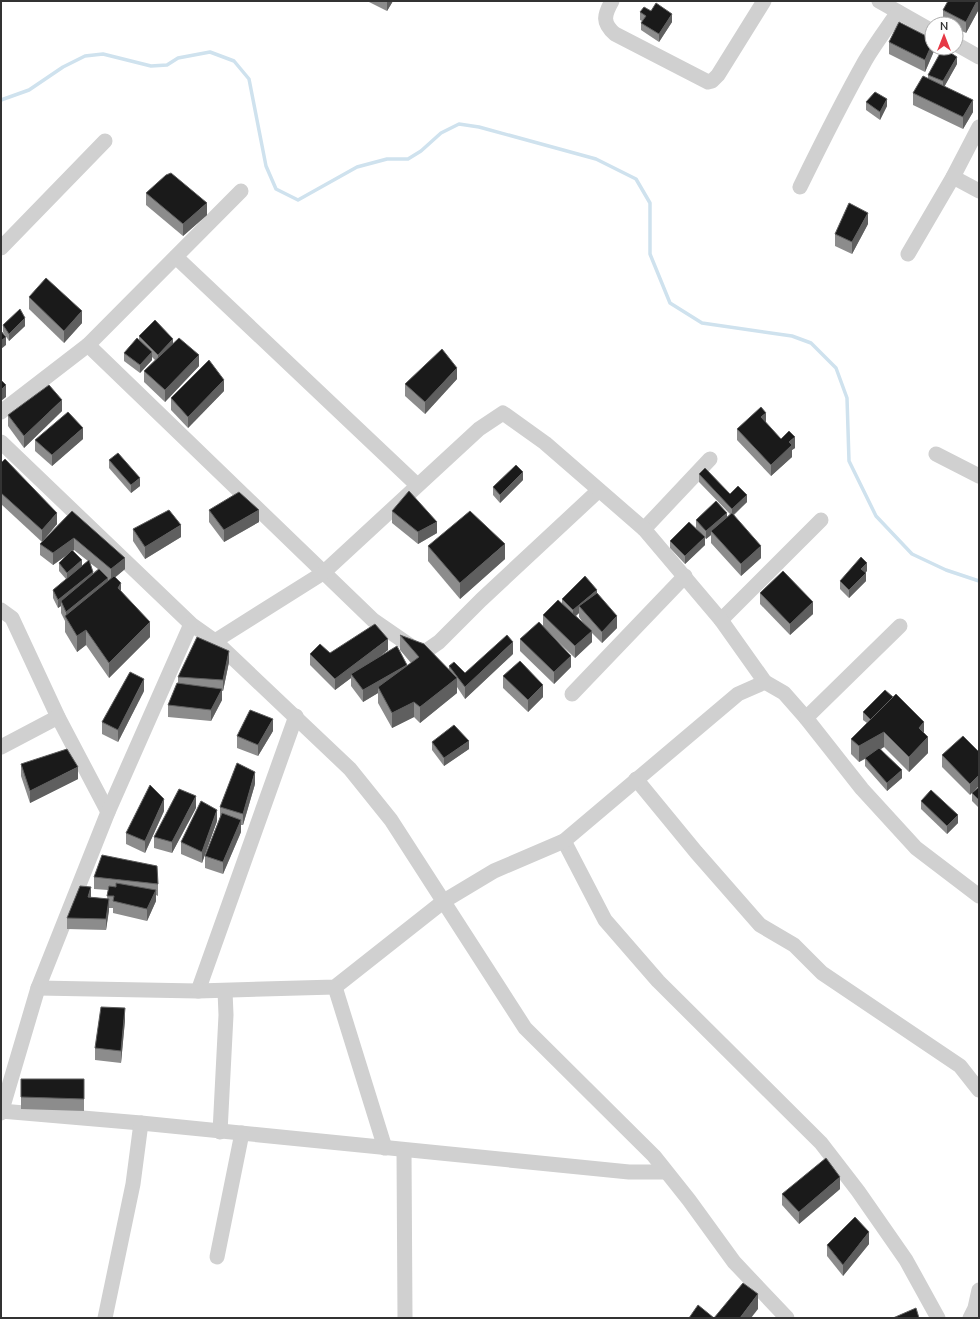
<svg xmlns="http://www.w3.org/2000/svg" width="980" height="1319" font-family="'Nunito Sans',sans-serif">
  <rect width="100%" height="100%" fill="#fff"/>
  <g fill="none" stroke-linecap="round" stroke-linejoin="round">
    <polyline stroke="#cfe2ee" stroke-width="3.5" points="1,100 29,90 63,67 85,56 103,54 151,66 167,65 178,58 210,52 234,61 249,79 266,166 276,189 298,200 357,167 387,159 408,159 421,151 441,133 459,124 479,127 596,159 636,179 650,203 650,254 670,303 702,323 792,336 811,343 836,368 847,398 849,461 876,516 912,554 946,570 979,581"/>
    <g stroke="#d0d0d0" stroke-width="15">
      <path d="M612,1C604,15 602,23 615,34L708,82L712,81L718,75L764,1"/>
      <polyline points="879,1 932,31"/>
      <polyline points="956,44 979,57"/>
      <polyline points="953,177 979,191"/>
      <path d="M800,187C821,144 842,102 865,61C875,44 887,28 898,12"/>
      <polyline points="1,248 105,141"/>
      <polyline points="908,254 953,177 979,127"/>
      <polyline points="176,257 417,485"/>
      <polyline points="88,345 373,620 415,649 426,651 439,642 481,600 598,491"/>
      <polyline points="1,412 88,345 241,191"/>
      <polyline points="1,442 191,624 215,641 350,769 391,820 525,1028 654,1156 689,1200 734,1262 787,1318"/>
      <polyline points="936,454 979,476"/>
      <polyline points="644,529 710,459"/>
      <polyline points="1,610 12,618 58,717 108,812"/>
      <polyline points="721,620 821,520"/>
      <polyline points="215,641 323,573 479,429 503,413 545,443 644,529 721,620 765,682 784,693 806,718 862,789 916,848 979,896"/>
      <polyline points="572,694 685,576"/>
      <polyline points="806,718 900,626"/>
      <polyline points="1,747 58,717"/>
      <polyline points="636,779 696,852 760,925 794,945 822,973 960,1066 979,1090"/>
      <polyline points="564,841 605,920 658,981 821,1143 858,1191 906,1260 938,1318"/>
      <polyline points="335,987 385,1148"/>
      <polyline points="38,988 198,991 296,716"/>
      <polyline points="198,991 335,987 444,901 494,871 564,841 738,694 765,682"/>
      <polyline points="1,1111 141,1123 629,1172 666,1172"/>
      <polyline points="1,1113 38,988 108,812 191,624"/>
      <polyline points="220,1132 226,1015 225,991"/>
      <polyline points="404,1150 405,1318"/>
      <polyline points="217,1257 242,1133"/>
      <polyline points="105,1318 133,1184 141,1123"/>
      <polyline points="970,1318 975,1308 979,1290"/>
    </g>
  </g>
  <g fill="#8c8c8c" fill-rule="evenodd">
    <polygon points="367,1 393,1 387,11"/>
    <polygon points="979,1 979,9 966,33 956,28 956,24 947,24 943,22 943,10"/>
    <polygon points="651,11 672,22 659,42 641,30 641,23 642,21 640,20 640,12"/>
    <polygon points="889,42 934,48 934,51 925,72 889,54"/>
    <polygon points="957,64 944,87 973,112 963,129 913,105 913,93 928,78 928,75"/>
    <polygon points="866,102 887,106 880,120 866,110"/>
    <polygon points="146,193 207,215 183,236 146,205"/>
    <polygon points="868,224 852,254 835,246 835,234"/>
    <polygon points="29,297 82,323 64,343 29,309"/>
    <polygon points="3,325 25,326 9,341 3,332"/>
    <polygon points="139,336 173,343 199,366 165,402 144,382 144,371 155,360 152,357 152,360 140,373 124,361 124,353 139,340"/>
    <polygon points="457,379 425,414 405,396 405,384"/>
    <polygon points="224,391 188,428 171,410 171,398"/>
    <polygon points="62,411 24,448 8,426 8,415"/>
    <polygon points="737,429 781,439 795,448 792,450 792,457 771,476 737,440"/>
    <polygon points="83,439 52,466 35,451 35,440"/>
    <polygon points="109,460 140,486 131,493 109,468"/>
    <polygon points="1,463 57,524 42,542 1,504"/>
    <polygon points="699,474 730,494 747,502 734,515 761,558 741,576 711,543 711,535 706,539 696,528 696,520 727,517 730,514 699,482"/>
    <polygon points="523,480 500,503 493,495 493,487"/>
    <polygon points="209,510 259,522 224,542 209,522"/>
    <path d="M72,511L125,569L115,577L121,591L150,637L109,678L86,645L77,652L65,632V621L61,613V606L58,608L53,598V590L66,579L59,571V563L68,554L53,565L40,555V544ZM74,550L88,561L82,566L73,551ZM90,563L98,569L93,573Z"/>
    <polygon points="392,511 437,533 418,544 392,523"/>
    <polygon points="133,529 181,537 145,559 133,541"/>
    <polygon points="670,541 705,545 685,564 670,548"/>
    <polygon points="428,546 505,559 460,599 428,561"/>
    <polygon points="867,571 865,573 866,581 849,598 840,589 840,581"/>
    <path d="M597,593L617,628L602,643L592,633V642L575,658L548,632L571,667L554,684L520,651V639L543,626V615L562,603V599ZM579,613V617L583,623L576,616Z"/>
    <polygon points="760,593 813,614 790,635 760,604"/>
    <polygon points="400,635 449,669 449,666 465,673 513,654 465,699 457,687 457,693 420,723 414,717 392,728 378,703 378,693 363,702 351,686 351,678 335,690 310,665 310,654 330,653 388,650 379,657 407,666 411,663 400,650"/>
    <polygon points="229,662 223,691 222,691 222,700 211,721 168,717 168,705 178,684 178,677"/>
    <polygon points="503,676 543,697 528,712 503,688"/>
    <polygon points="144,691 118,742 102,734 102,722"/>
    <polygon points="863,712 924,733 928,753 909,772 884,747 881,749 902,778 887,791 865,766 865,759 859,762 851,754 851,739 867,723 863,720"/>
    <polygon points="273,731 258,756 237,748 237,736"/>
    <polygon points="432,742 469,749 444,766 432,750"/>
    <polygon points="979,752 970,795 942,767 942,755"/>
    <polygon points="21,764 78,779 30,803 21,776"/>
    <polygon points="255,784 243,825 241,825 241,832 223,874 205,868 205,856 220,817 220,807"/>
    <polygon points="979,787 979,808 972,801 972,793"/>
    <polygon points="921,801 958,823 947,834 921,809"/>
    <polygon points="196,808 172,853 154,848 154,837"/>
    <polygon points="164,811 145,853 126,844 126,833"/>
    <polygon points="217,821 202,863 181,854 181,842"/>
    <polygon points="94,877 158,884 158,896 156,895 156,901 147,921 113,913 113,908 109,908 106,930 67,929 67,918 91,897 107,899 108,890 94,889"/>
    <polygon points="125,1020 121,1063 95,1060 95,1048"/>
    <polygon points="84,1079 84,1111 21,1109 21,1097"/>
    <polygon points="840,1189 799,1224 782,1205 782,1194"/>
    <polygon points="869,1244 843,1276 827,1256 827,1245"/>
  </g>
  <g fill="#5f5f5f">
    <polygon points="387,1 393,1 387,11"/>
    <polygon points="977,1 979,1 979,9 966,33 966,22"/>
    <polygon points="672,14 672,22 659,42 659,34"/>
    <polygon points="932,44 932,48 934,48 934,51 925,72 925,60"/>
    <polygon points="957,57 957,64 943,89 943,81"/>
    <polygon points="887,99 887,106 880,120 880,112"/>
    <polygon points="973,100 973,112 963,129 963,117"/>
    <polygon points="207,203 207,215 183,236 183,224"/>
    <polygon points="868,213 868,224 852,254 852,242"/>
    <polygon points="82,311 82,323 64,343 64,331"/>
    <polygon points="25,318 25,326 9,341 9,334"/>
    <polygon points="6,337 6,345 1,349 1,341"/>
    <polygon points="173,339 173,347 158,363 158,355"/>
    <polygon points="152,352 152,360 140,373 140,365"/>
    <polygon points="199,355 199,366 165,402 165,390"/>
    <polygon points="457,368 457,379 425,414 425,402"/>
    <polygon points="224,380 224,391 188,428 188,417"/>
    <polygon points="6,385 6,397 1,401 1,390"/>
    <polygon points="62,400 62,411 24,448 24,436"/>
    <polygon points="766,413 766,424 761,417"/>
    <polygon points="83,428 83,439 52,466 52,455"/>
    <polygon points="795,437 795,448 792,450 792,457 771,476 771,465 789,442"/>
    <polygon points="523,472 523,480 500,503 500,495"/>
    <polygon points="140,478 140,486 131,493 131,485"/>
    <polygon points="747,495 747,502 732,516 732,509"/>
    <polygon points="259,510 259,522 224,542 224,530"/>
    <polygon points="57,513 57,524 42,542 42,530"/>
    <polygon points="727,513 727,521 711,531 711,535 706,539 706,531"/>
    <polygon points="437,522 437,533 418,544 418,532"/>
    <polygon points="181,525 181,537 145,559 145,547"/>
    <polygon points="705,537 705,545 685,564 685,556"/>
    <polygon points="74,538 74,550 53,565 53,553"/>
    <polygon points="505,544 505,559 460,599 460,583"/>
    <polygon points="761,546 761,558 741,576 741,564"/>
    <polygon points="125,558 125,569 111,581 111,569"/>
    <polygon points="82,560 82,568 67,581 67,573"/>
    <polygon points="867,563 867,571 861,577 861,569"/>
    <polygon points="93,572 93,579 61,601 61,606 58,608 58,600"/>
    <polygon points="866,573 866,581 849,598 849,590"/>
    <polygon points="108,578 108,589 66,619 66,612"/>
    <polygon points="121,583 121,599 118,588"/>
    <polygon points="597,590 597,597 579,606 579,613 573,618 573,610"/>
    <polygon points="813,602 813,614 790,635 790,624"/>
    <polygon points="617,616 617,628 602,643 602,632"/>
    <polygon points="150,622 150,637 109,678 109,663"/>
    <polygon points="86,630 86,645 77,652 77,636"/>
    <polygon points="592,631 592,642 575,658 575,646"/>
    <polygon points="388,639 388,650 353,677 351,674 351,678 335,690 335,679"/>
    <polygon points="513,642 513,654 465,699 465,687"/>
    <polygon points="229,651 229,662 223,691 223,680"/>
    <polygon points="571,656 571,667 554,684 554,672"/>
    <polygon points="407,665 407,677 378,687 378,693 363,702 363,690"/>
    <polygon points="457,678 457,693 420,723 420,707"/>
    <polygon points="144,679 144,691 118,742 118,730"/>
    <polygon points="543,685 543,697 528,712 528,700"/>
    <polygon points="222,689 222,700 211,721 211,710"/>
    <polygon points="414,702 414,717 392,728 392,713"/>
    <polygon points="273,719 273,731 258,756 258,745"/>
    <polygon points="924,722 924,738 919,728"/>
    <polygon points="884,732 884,747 859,762 859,746"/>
    <polygon points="928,737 928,753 909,772 909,757"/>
    <polygon points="469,741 469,749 444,766 444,758"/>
    <polygon points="78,767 78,779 30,803 30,791"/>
    <polygon points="902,770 902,778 887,791 887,783"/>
    <polygon points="255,772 255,784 243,825 243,814"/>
    <polygon points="979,775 979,786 970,795 970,784"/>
    <polygon points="196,796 196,808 172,853 172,842"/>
    <polygon points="164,799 164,811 145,853 145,841"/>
    <polygon points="217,810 217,821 202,863 202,852"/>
    <polygon points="958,815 958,823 947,834 947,826"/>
    <polygon points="241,820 241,832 223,874 223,862"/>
    <polygon points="2,863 2,875 1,876 1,864"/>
    <polygon points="91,887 91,899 88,897"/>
    <polygon points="156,890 156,901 147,921 147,909"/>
    <polygon points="109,899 109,911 106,930 106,919"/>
    <polygon points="125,1008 125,1020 121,1063 121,1051"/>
    <polygon points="840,1177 840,1189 799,1224 799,1212"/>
    <polygon points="869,1232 869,1244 843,1276 843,1265"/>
    <polygon points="758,1294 758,1309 751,1318 740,1318"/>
  </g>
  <g fill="#1a1a1a" stroke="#5f5f5f">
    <polygon points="948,1 977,1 966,22 943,10"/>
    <polygon points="656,3 672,14 659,34 641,23 646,16 640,12 644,7 651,11"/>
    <polygon points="899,22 932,39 932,44 925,60 889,42"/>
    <polygon points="943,48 957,57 943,81 928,75"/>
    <polygon points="923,76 973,100 963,117 913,93"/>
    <polygon points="875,92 887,99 880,112 866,102"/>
    <polygon points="171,173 207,203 183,224 146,193 166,175"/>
    <polygon points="849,203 868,213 852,242 835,234"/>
    <polygon points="46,278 82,311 64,331 29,297"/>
    <polygon points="20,309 25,318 9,334 3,325"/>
    <polygon points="155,320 173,339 158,355 139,336"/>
    <polygon points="1,331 6,337 1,341"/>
    <polygon points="137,338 152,352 140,365 124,353"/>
    <polygon points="179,338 199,355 165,390 144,371"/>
    <polygon points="442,349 457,368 425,402 405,384"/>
    <polygon points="209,360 224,380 188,417 171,398"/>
    <polygon points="1,380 6,385 1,390"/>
    <polygon points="49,385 62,400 24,436 8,415"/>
    <polygon points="761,407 766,413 761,417 781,439 789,431 795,437 789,442 792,445 771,465 737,429"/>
    <polygon points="68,412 83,428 52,455 35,440"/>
    <polygon points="118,453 140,478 131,485 109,460"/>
    <polygon points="5,459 57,513 42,530 1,493 1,463"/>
    <polygon points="516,465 523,472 500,495 493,487"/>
    <polygon points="705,468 730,494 738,486 747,495 732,509 699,474"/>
    <polygon points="409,491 437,522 418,532 392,511"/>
    <polygon points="239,492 259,510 224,530 209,510"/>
    <polygon points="716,501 727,513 706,531 696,520"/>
    <polygon points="169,510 181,525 145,547 133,529"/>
    <polygon points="72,511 125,558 111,569 74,538 53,553 40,544"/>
    <polygon points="470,511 505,544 460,583 428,546"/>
    <polygon points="732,513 761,546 741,564 711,531"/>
    <polygon points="689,522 705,537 685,556 670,541"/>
    <polygon points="72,550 82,560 67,573 59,563"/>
    <polygon points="861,557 867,563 861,569 866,573 849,590 840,581"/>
    <polygon points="89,560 93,572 58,600 53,590"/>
    <polygon points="99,569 108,578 66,612 61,601"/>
    <polygon points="783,571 813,602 790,624 760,593"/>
    <polygon points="114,576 121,583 118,588 150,622 109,663 86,630 77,636 65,616"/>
    <polygon points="585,576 597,590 573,610 562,599"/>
    <polygon points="597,593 617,616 602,632 579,606"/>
    <polygon points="558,600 592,631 575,646 543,615"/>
    <polygon points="539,622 571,656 554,672 520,639"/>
    <polygon points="375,624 388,639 335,679 310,654 320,644 330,653"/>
    <polygon points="400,635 424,644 457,678 420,707 414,702 392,713 378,687 419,657"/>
    <polygon points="507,635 513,642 465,687 449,666 454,662 465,673"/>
    <polygon points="197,637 229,651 223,680 178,677"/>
    <polygon points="397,646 407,665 363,690 351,674"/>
    <polygon points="520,661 543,685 528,700 503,676"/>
    <polygon points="130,672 144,679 118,730 102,722"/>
    <polygon points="177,683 222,689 211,710 168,705"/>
    <polygon points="885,690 893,697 871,720 863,712"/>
    <polygon points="896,694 924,722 919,728 928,737 909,757 884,732 859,746 851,739"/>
    <polygon points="250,710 273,719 258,745 237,736"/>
    <polygon points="454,725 469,741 444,758 432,742"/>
    <polygon points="963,736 979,752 979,775 970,784 942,755"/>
    <polygon points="879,748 902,770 887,783 865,758"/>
    <polygon points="67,749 78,767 30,791 21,764"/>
    <polygon points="237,763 255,772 243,814 220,807"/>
    <polygon points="150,785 164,799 145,841 126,833"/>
    <polygon points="979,787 979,800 972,793"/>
    <polygon points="179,789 196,796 172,842 154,837"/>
    <polygon points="931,790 958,815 947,826 921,801"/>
    <polygon points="201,801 217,810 202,852 181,842"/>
    <polygon points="222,813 241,820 223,862 205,856"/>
    <polygon points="102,855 157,866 158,884 94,877"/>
    <polygon points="116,883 156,890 147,909 113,901 114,896 107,896 109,886 116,887"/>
    <polygon points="80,886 91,887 88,897 109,899 106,919 67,918"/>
    <polygon points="101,1007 125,1008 121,1051 95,1048"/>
    <polygon points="21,1079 84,1079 84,1099 21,1097"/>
    <polygon points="826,1158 840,1177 799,1212 782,1194"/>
    <polygon points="855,1217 869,1232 843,1265 827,1245"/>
    <polygon points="743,1283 758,1294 740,1318 714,1318"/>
    <polygon points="698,1305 714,1318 689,1318"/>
    <polygon points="916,1308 919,1318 893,1318"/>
  </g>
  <rect width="980" height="1319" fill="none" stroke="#333333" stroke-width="4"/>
  <g transform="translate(944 36)"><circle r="19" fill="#ffffff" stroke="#adadad"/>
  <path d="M0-3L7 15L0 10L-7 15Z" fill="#e63946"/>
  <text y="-6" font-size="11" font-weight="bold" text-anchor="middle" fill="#333333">N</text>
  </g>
</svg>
